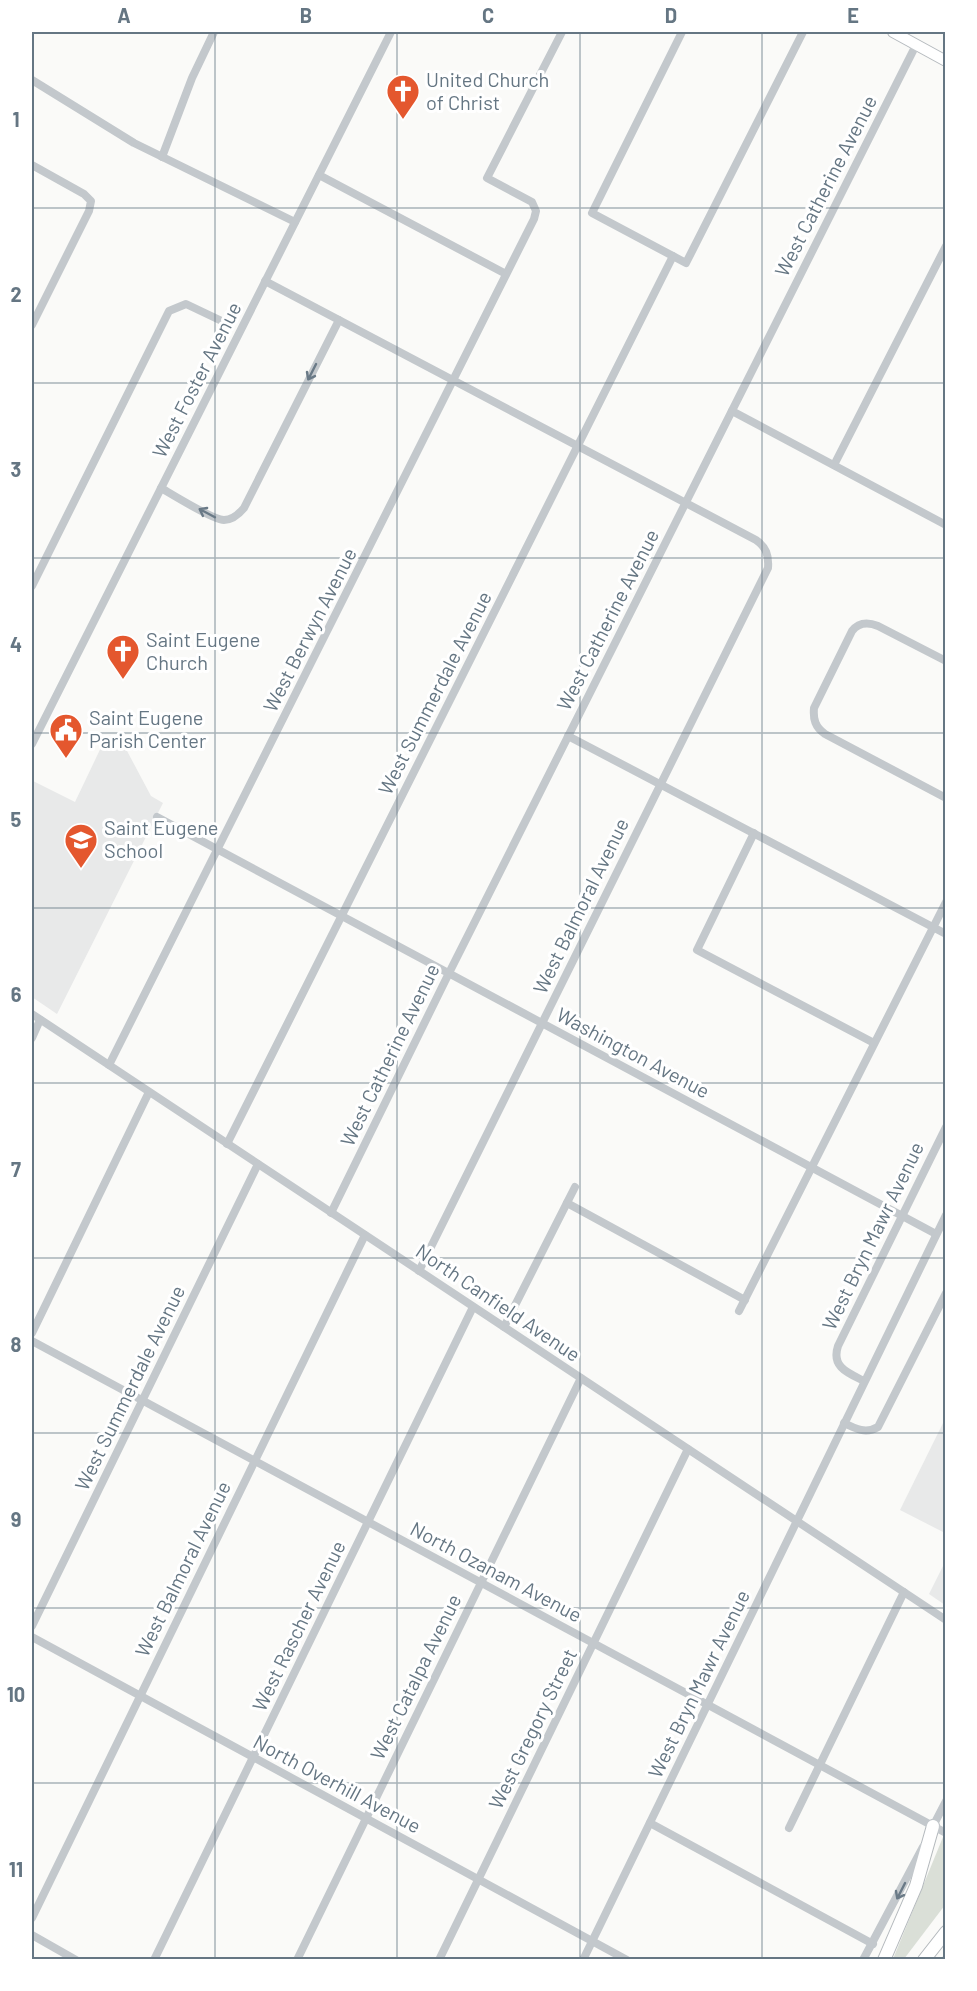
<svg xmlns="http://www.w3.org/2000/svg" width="977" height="1991" font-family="Barlow,sans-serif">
  <rect width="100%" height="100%" fill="#fafaf8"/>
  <g fill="#e8e9e9">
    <polygon points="106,737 120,743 126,749 151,796 163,803 57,1014 32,997 32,783 33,781 75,802"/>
    <polygon points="945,1419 945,1533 900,1510"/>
    <polygon points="945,1562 945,1605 929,1594"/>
  </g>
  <polygon fill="#dadfd7" points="943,1837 946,1838 945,1905 904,1959 893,1959"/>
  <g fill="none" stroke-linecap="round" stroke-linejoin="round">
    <defs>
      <polyline id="major" points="893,32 946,61"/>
      <g id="highway">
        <polyline points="884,1960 916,1886 933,1826"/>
        <polyline points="924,1960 946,1932"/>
      </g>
    </defs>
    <use href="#major" stroke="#b5babe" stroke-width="12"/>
    <use href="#highway" stroke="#b4b9bd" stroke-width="14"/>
    <g stroke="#c3c8cc" stroke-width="8">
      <polyline points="682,32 592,213 686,263 803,32"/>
      <polyline points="32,80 134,143 295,222"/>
      <polyline points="162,157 192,78 214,32"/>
      <polyline points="32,165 84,194 91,201 89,211 32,325"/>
      <polyline points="319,175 506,274"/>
      <path d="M265,281L756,540C766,547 769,555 768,568L419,1271"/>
      <polyline points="732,411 946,525"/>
      <polyline points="834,465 946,246"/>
      <path d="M161,488C173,495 213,520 224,520C233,520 239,514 244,508L339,320"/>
      <polyline points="32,586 169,311 186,304 228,324"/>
      <path d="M946,661L878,626C868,622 859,622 852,631L814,708C813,719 815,727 825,734L946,798"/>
      <polyline points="568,736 946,934"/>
      <polyline points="32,744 391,32"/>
      <polyline points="157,817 936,1234"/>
      <polyline points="754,833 697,950 874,1043"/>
      <polyline points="32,1014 946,1620"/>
      <polyline points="32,1038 40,1020"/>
      <polyline points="109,1065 534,219 536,211 532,202 487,178 562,32"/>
      <polyline points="227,1144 673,256"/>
      <polyline points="567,1203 745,1300"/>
      <polyline points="331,1213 449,973 916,45"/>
      <polyline points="739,1311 946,902"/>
      <polyline points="504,1327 575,1187"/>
      <polyline points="32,1333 149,1092"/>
      <polyline points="32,1341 946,1833"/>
      <path d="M864,1381C848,1373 831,1367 838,1346L946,1127"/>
      <path d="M844,1423C856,1429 866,1434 878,1427L946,1293"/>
      <polyline points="32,1626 258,1164"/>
      <polyline points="32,1637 627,1960"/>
      <polyline points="650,1823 873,1944"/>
      <polyline points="789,1828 904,1592"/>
      <polyline points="931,1830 946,1801"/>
      <polyline points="32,1918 365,1235"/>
      <polyline points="32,1935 76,1960"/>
      <polyline points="154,1960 473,1307"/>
      <polyline points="297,1960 581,1378"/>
      <polyline points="439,1960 688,1449"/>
      <polyline points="583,1960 946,1215"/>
      <polyline points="863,1960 923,1847"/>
    </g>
    <use href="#major" stroke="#fff" stroke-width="10"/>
    <use href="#highway" stroke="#fff" stroke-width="12"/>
    <defs>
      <polyline id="rail" points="943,1960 946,1956"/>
    </defs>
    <use href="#rail" stroke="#a2aab0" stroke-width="4.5"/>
    <use href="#rail" stroke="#fff" stroke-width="2" stroke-dasharray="7" stroke-linecap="butt"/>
  </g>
  <defs><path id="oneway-shaft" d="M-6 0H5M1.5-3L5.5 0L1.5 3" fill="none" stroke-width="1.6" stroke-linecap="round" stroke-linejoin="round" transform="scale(1.5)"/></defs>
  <g stroke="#6a7a87">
    <use href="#oneway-shaft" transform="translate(312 372) rotate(117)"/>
    <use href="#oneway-shaft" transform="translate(207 513) rotate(-152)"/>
    <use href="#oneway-shaft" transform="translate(901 1891) rotate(117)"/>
  </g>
  <path fill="none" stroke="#657683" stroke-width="1.5" stroke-opacity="0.55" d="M215,32V1960M397,32V1960M580,32V1960M762,32V1960M32,208H946M32,383H946M32,558H946M32,733H946M32,908H946M32,1083H946M32,1258H946M32,1433H946M32,1608H946M32,1783H946"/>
  <defs>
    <symbol id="church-pin" viewBox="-11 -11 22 30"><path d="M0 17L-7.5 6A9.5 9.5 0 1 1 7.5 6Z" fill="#e4572e" stroke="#fff"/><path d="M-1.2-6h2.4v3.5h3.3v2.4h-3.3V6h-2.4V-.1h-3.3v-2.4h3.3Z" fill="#fff"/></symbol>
    <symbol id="civic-pin" viewBox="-11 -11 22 30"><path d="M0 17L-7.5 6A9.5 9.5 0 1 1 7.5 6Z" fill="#e4572e" stroke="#fff"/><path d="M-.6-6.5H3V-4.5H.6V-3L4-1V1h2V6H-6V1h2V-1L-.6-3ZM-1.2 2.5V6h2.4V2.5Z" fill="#fff"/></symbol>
    <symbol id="school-pin" viewBox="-11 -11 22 30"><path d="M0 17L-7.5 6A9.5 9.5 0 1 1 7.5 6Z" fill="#e4572e" stroke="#fff"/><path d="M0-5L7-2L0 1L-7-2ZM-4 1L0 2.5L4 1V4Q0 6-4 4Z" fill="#fff"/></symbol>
  </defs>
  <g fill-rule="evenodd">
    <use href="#church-pin" x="384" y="72" width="38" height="52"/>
    <use href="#church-pin" x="104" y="632" width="38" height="52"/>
    <use href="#civic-pin" x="47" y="711" width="38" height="52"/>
    <use href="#school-pin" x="62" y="821" width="38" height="52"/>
  </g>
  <g text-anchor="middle" stroke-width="6" stroke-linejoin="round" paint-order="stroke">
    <g font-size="20" fill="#657683" stroke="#fff" text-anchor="start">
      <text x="426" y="87">United Church<tspan x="426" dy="23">of Christ</tspan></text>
      <text x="146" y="647">Saint Eugene<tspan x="146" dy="23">Church</tspan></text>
      <text x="89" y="725">Saint Eugene<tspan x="89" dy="23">Parish Center</tspan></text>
      <text x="104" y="835">Saint Eugene<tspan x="104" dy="23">School</tspan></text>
    </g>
    <g font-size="20" fill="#657683" stroke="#fff">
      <text transform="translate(826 186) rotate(-63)" y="7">West Catherine Avenue</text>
      <text transform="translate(197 380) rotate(-63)" y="7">West Foster Avenue</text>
      <text transform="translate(608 620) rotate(-63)" y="7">West Catherine Avenue</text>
      <text transform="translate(310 630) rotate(-63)" y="7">West Berwyn Avenue</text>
      <text transform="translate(435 693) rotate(-63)" y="7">West Summerdale Avenue</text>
      <text transform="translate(581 906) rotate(-64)" y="7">West Balmoral Avenue</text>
      <text transform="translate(633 1053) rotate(28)" y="7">Washington Avenue</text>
      <text transform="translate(390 1055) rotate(-64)" y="7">West Catherine Avenue</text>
      <text transform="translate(873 1236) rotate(-64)" y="7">West Bryn Mawr Avenue</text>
      <text transform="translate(498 1303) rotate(34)" y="7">North Canfield Avenue</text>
      <text transform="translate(130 1388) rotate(-64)" y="7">West Summerdale Avenue</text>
      <text transform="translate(183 1569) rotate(-64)" y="7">West Balmoral Avenue</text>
      <text transform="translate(496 1572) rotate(28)" y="7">North Ozanam Avenue</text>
      <text transform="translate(299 1626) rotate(-64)" y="7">West Rascher Avenue</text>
      <text transform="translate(416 1677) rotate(-64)" y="7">West Catalpa Avenue</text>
      <text transform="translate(699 1684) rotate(-64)" y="7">West Bryn Mawr Avenue</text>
      <text transform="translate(533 1729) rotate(-64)" y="7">West Gregory Street</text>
      <text transform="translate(337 1784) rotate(28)" y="7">North Overhill Avenue</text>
    </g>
  </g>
  <rect width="977" height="1991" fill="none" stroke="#ffffff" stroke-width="66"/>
  <rect x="33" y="33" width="911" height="1925" fill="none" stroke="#657683" stroke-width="2"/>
  <g font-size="20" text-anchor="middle" font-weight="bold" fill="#657683">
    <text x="124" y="23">A</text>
    <text x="306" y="23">B</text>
    <text x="488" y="23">C</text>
    <text x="671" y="23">D</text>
    <text x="853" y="23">E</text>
    <text x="16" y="127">1</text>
    <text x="16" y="302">2</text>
    <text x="16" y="477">3</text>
    <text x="16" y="652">4</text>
    <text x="16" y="827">5</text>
    <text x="16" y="1002">6</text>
    <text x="16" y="1177">7</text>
    <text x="16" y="1352">8</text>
    <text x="16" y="1527">9</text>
    <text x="16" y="1702">10</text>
    <text x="16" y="1877">11</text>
  </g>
</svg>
